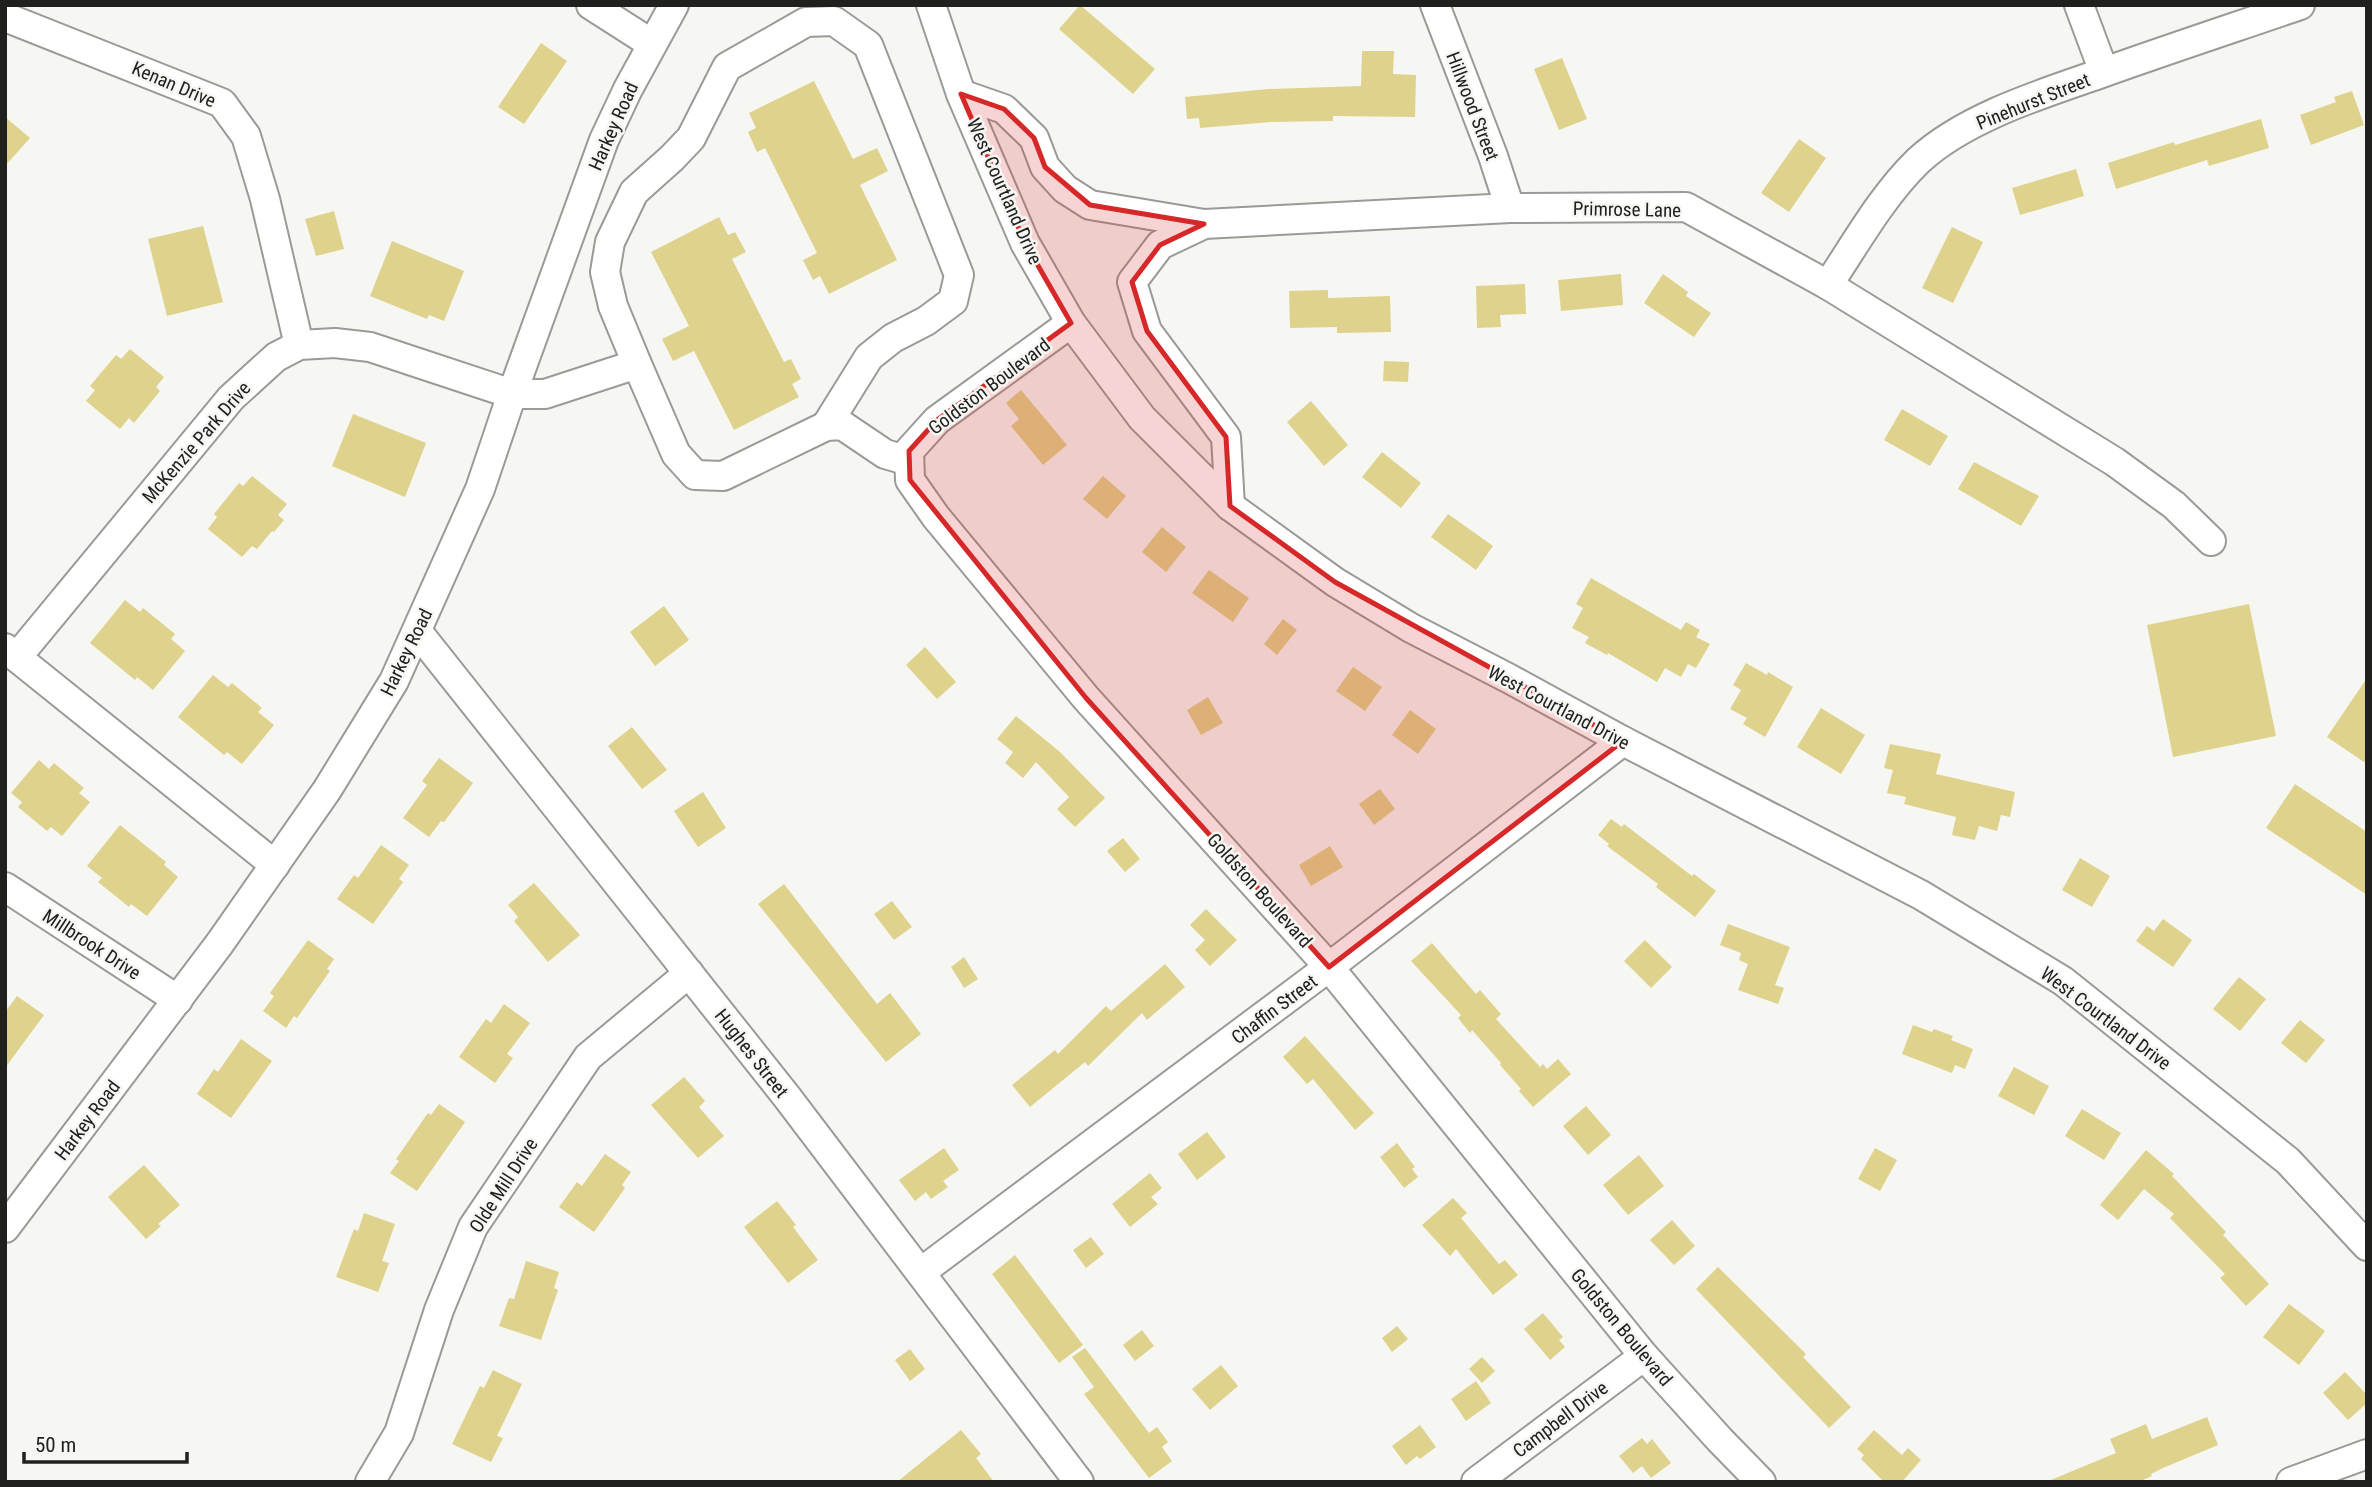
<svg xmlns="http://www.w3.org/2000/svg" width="2372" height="1487" font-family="'Roboto Condensed',sans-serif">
  <rect width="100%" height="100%" fill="#f6f7f3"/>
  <g fill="#dfd28d">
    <polygon points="1080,5 1155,69 1133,94 1059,29"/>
    <polygon points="541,43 567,61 524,124 498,107"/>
    <polygon points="1362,51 1394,51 1393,74 1416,75 1415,117 1333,116 1333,121 1271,122 1200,128 1199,118 1187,119 1185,97 1268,89 1361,86"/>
    <polygon points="1562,58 1587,119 1559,130 1534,69"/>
    <polygon points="814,81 853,159 877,148 888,171 860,185 897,260 829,294 820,276 813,280 803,260 817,253 765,148 757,152 748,132 756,128 749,113"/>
    <polygon points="2352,91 2364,125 2311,145 2300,115 2336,102 2334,97"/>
    <polygon points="5,117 30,138 5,166"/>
    <polygon points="2261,119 2269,148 2209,166 2207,160 2116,189 2108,163 2174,142 2175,145"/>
    <polygon points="1799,139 1826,158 1789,212 1761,193"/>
    <polygon points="2076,169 2084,196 2020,215 2012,188"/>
    <polygon points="334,211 344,249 316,256 305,219"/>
    <polygon points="719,217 728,235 735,232 746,252 732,259 784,362 791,359 801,379 792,384 799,397 734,430 694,351 673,361 662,339 689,326 651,252"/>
    <polygon points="203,226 223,302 167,316 148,239"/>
    <polygon points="1952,227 1983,242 1953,303 1922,288"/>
    <polygon points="392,241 464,271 444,321 429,315 427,319 370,296"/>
    <polygon points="1621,274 1623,305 1561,311 1558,280"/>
    <polygon points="1663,274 1688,292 1686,296 1711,313 1694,337 1644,303"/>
    <polygon points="1525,284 1526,314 1500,315 1501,327 1477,328 1476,286"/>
    <polygon points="1328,290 1328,298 1390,296 1391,332 1337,333 1337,327 1290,328 1289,291"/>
    <polygon points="130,349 164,377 156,387 160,391 134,423 129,418 120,429 86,401 95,390 90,386 116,355 121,359"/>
    <polygon points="1384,361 1409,362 1408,382 1383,381"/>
    <polygon points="1021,390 1067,445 1043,465 1011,426 1019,419 1006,403"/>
    <polygon points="1311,401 1348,445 1324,466 1287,422"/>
    <polygon points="1902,409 1948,436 1930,466 1884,440"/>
    <polygon points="353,414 426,443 405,497 332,466"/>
    <polygon points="1382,452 1421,483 1401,508 1362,477"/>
    <polygon points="1974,462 2039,496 2021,526 1958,489"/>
    <polygon points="252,476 287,504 278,515 284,520 274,532 272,531 257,549 252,546 242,557 208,529 217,517 214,514 239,483 243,486"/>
    <polygon points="1103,476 1126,496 1107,519 1083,499"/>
    <polygon points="1448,514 1493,546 1476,570 1431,537"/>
    <polygon points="1162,527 1186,547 1166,572 1142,552"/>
    <polygon points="1209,570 1249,598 1233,622 1192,593"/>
    <polygon points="1591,578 1681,630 1686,622 1700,630 1696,637 1710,644 1696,668 1688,664 1681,677 1665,668 1657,682 1608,653 1607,655 1585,643 1589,637 1572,628 1583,608 1576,604"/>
    <polygon points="125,600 140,612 143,608 175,634 171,639 185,651 153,690 137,677 135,680 90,643"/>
    <polygon points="2249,604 2276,736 2173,757 2147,625"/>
    <polygon points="664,606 689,640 655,666 630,632"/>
    <polygon points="1283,619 1297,630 1277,655 1264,644"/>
    <polygon points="925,647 956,682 937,699 906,665"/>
    <polygon points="1746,663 1767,675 1768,672 1793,687 1765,737 1743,724 1747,718 1730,709 1741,690 1733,685"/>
    <polygon points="1353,667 1382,687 1365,711 1336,691"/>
    <polygon points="213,675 228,687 232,683 262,708 258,712 274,725 242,764 227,752 224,755 178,717"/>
    <polygon points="2367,678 2367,764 2327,737"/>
    <polygon points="1208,697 1223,723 1201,735 1187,710"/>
    <polygon points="1821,708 1865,735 1841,774 1797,747"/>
    <polygon points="1410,710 1436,729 1418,754 1392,735"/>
    <polygon points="1016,716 1060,752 1105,798 1075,827 1057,809 1069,797 1036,762 1023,778 1005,763 1013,752 997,739"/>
    <polygon points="632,727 667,770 642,789 608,746"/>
    <polygon points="1890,744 1941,754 1936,774 2015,792 2010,817 2001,815 1997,831 1979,826 1975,840 1952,835 1956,817 1904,804 1906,797 1887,793 1893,770 1884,768"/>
    <polygon points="439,758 473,783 444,822 441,821 429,837 403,818 427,785 422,781"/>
    <polygon points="39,760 49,769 54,763 84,788 79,793 90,802 62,836 51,827 47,831 18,807 22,802 11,793"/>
    <polygon points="2295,784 2367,832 2367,895 2266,828"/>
    <polygon points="1380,789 1395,809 1374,825 1359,804"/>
    <polygon points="703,792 726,828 698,847 674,811"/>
    <polygon points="1611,819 1622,827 1624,824 1692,876 1694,874 1716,891 1695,917 1656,887 1658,884 1607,846 1609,844 1598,835"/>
    <polygon points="120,825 166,862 164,865 178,877 147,916 131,904 129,907 98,882 102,878 87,866"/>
    <polygon points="1123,838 1140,859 1125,872 1107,851"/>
    <polygon points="381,845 409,865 399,879 403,882 373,924 337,899 354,875 358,878"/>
    <polygon points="1330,846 1343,867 1311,886 1299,865"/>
    <polygon points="2080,858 2110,876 2092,907 2062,890"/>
    <polygon points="534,883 580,935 548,962 514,921 518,917 508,905"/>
    <polygon points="784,884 877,1004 890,993 921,1034 886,1062 758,904"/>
    <polygon points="892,901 912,927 894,940 874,914"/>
    <polygon points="1206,909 1237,940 1210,966 1195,950 1205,940 1190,925"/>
    <polygon points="2163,919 2192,940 2173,967 2136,941 2147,926 2154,931"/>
    <polygon points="1728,924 1790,947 1775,985 1784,988 1778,1004 1738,990 1748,964 1739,960 1741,953 1720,945"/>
    <polygon points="308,940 334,959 327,969 330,971 297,1018 294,1016 286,1028 263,1011 274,996 270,993"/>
    <polygon points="1645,940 1672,967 1651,988 1624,961"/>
    <polygon points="1432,943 1476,994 1480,990 1501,1014 1496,1019 1540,1067 1543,1064 1547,1069 1558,1059 1571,1074 1533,1107 1519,1091 1521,1089 1500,1065 1501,1063 1472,1030 1470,1033 1458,1018 1461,1015 1411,961"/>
    <polygon points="964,957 978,979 964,988 951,967"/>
    <polygon points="1165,964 1185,987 1147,1020 1142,1013 1088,1066 1085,1062 1030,1107 1012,1085 1055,1050 1058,1054 1106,1006 1111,1011"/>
    <polygon points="2239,977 2266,999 2240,1031 2213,1009"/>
    <polygon points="17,996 44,1015 5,1068 5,1012"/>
    <polygon points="504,1004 530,1023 507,1054 513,1058 495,1083 459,1057 486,1019 491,1023"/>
    <polygon points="2300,1020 2325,1040 2306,1063 2281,1043"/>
    <polygon points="1913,1025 1932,1032 1934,1029 1953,1036 1951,1040 1973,1049 1965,1069 1955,1065 1952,1073 1902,1054"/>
    <polygon points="1305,1036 1374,1113 1355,1130 1313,1079 1307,1084 1283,1057"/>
    <polygon points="241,1039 272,1061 231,1118 197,1094 214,1069 218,1072"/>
    <polygon points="2014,1067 2049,1086 2034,1115 1998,1096"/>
    <polygon points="684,1077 705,1101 699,1107 724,1136 698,1158 651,1105"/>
    <polygon points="439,1104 465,1122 417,1191 390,1173 399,1161 396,1159 428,1113 431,1115"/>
    <polygon points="1586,1106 1611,1135 1588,1155 1563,1126"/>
    <polygon points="2082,1109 2121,1133 2104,1160 2065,1136"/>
    <polygon points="1207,1132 1226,1157 1197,1180 1178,1154"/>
    <polygon points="1397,1143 1415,1167 1412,1169 1418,1177 1404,1188 1380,1157"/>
    <polygon points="944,1148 959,1170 943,1181 948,1187 931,1199 926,1192 915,1201 899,1180"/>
    <polygon points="1875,1148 1897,1160 1880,1191 1858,1179"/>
    <polygon points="2146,1150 2174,1174 2172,1176 2226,1232 2223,1235 2269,1284 2246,1306 2220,1278 2225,1274 2170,1218 2174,1214 2144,1189 2118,1220 2100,1205"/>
    <polygon points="605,1154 631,1172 622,1185 625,1188 594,1232 559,1207 577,1182 582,1186"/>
    <polygon points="1639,1155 1664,1186 1628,1215 1603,1185"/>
    <polygon points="144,1165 180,1205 158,1224 161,1226 146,1239 108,1197"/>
    <polygon points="1150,1173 1162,1188 1151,1197 1158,1204 1130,1227 1112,1204"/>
    <polygon points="1453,1198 1467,1213 1461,1218 1499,1264 1505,1260 1518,1275 1493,1295 1456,1249 1450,1256 1422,1225"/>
    <polygon points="777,1201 796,1225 793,1227 818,1260 788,1283 744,1227"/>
    <polygon points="364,1213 395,1224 382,1261 389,1263 378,1292 336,1277 354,1229 358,1231"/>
    <polygon points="1672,1220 1695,1246 1674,1265 1650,1240"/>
    <polygon points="1091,1237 1104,1254 1086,1268 1073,1250"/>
    <polygon points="1015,1255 1083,1345 1059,1363 992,1274"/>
    <polygon points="526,1261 559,1272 554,1288 558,1290 541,1340 499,1326 509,1298 514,1299"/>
    <polygon points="1718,1267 1806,1354 1803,1357 1851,1407 1829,1428 1696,1289"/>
    <polygon points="2289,1304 2325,1331 2299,1365 2263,1337"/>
    <polygon points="1543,1313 1563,1337 1559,1340 1565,1347 1550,1360 1524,1329"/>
    <polygon points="1397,1326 1408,1339 1392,1352 1382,1338"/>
    <polygon points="1142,1330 1154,1346 1135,1361 1123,1345"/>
    <polygon points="1085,1348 1149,1433 1157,1427 1168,1442 1162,1447 1172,1461 1149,1478 1084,1394 1094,1387 1072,1357"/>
    <polygon points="910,1349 925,1369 910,1381 895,1360"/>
    <polygon points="1482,1357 1495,1371 1482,1383 1469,1369"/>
    <polygon points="1221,1365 1238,1386 1210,1410 1192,1389"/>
    <polygon points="493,1370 522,1384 497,1436 503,1438 491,1462 452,1444 480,1386 484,1388"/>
    <polygon points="2345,1372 2367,1395 2367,1403 2348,1420 2323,1393"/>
    <polygon points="1476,1381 1491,1403 1466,1421 1451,1399"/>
    <polygon points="2207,1417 2218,1445 2163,1468 2151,1474 2152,1476 2138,1482 2046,1482 2116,1453 2110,1439 2146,1424 2152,1439"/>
    <polygon points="1420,1425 1436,1447 1420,1459 1417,1456 1406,1465 1392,1446"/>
    <polygon points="961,1430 981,1454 976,1458 994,1482 897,1482"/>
    <polygon points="1874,1430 1902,1455 1908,1448 1921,1460 1902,1482 1884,1482 1861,1459 1864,1455 1857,1449"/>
    <polygon points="1642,1438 1647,1444 1652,1439 1671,1463 1651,1478 1642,1466 1633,1473 1619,1456"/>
  </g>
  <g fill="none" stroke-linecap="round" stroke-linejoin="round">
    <defs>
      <g id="minor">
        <polyline points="591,5 652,44"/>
        <polyline points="931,5 961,94 1025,243 1071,323 1142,418 1230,506 1335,582 1411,628 1508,678 1623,741 1921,895 2063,981 2288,1161 2367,1246"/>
        <polyline points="1435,5 1493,156 1510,208"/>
        <polyline points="2079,5 2104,72"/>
        <polyline points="5,17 222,103 246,136 265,199 299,345"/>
        <polyline points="961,94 1004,109 1034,138 1045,167 1065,189 1090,205 1204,224"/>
        <path d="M1828,285C1856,243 1882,196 1918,161C1964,118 2041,94 2099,74C2166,50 2233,28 2300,5"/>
        <polyline points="1071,323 937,420 909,451 910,480 936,517 1086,698 1329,967 1644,1356 1720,1440 1761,1482"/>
        <polyline points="637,364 613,306 605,272 610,242 634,192 672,158 691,138 727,67 806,22 834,21 868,45 959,275 953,301 926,321 893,338 869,357 826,426"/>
        <polyline points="1230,506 1226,437 1147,331 1132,282 1160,245 1204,224 1510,208 1686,207 1828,285 2115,462 2174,505 2211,541"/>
        <polyline points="417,631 787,1097 1079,1482"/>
        <polyline points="5,648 275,865"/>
        <polyline points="17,657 231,398 276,357 299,345 335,343 370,347 512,394 545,394 637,364 676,454 695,475 723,476 826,426 842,425 885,454 909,461"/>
        <polyline points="5,887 178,1000"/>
        <polyline points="5,1228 220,943 327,790 394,681 480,489 512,394 604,140 628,89 674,5"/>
        <polyline points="921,1272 1329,967 1623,741"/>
        <polyline points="370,1482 399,1433 439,1310 473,1227 588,1057 689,973"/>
        <polyline points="1476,1482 1644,1356"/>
        <polyline points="2291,1482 2367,1454"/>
      </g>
    </defs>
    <use href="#minor" stroke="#999b97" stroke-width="32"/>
    <use href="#minor" stroke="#fff" stroke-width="28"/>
  </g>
  <path fill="#d62828" fill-opacity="0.2" stroke="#d62828" stroke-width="5" stroke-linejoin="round" d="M961,94L1004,109L1034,138L1045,167L1090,205L1204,224L1160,245L1132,282L1147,331L1226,437L1230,506L1335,582L1623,741L1329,967L1086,698L910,480L909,451L937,420L1071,323L1025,243Z"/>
  <g text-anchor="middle" stroke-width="5" stroke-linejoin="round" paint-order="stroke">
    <g font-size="19" fill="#20211f" stroke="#f6f7f3">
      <text transform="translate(174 84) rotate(23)" y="7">Kenan Drive</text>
      <text transform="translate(2033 101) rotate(-22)" y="7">Pinehurst Street</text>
      <text transform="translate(1473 106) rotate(69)" y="7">Hillwood Street</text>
      <text transform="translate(613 126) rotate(-66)" y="7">Harkey Road</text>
      <text transform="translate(1005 191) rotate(66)" y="7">West Courtland Drive</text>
      <text transform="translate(1627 209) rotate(1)" y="7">Primrose Lane</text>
      <text transform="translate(989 386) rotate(-37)" y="7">Goldston Boulevard</text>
      <text transform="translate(196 442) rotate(-49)" y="7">McKenzie Park Drive</text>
      <text transform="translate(406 652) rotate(-64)" y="7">Harkey Road</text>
      <text transform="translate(1559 707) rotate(28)" y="7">West Courtland Drive</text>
      <text transform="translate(1260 890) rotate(48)" y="7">Goldston Boulevard</text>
      <text transform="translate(92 944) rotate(33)" y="7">Millbrook Drive</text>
      <text transform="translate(1274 1009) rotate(-37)" y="7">Chaffin Street</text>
      <text transform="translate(2106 1018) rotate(37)" y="7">West Courtland Drive</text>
      <text transform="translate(752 1053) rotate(52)" y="7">Hughes Street</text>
      <text transform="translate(87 1120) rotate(-53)" y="7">Harkey Road</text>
      <text transform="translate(503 1185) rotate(-57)" y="7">Olde Mill Drive</text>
      <text transform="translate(1622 1327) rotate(50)" y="7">Goldston Boulevard</text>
      <text transform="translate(1560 1419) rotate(-37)" y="7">Campbell Drive</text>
    </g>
  </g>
  <rect width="2372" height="1487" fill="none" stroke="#20211f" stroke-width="14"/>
  <path d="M24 1452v10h163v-10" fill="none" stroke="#20211f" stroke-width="3.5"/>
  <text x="35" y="1452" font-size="21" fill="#20211f" stroke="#f6f7f3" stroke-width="5" paint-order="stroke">50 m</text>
</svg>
